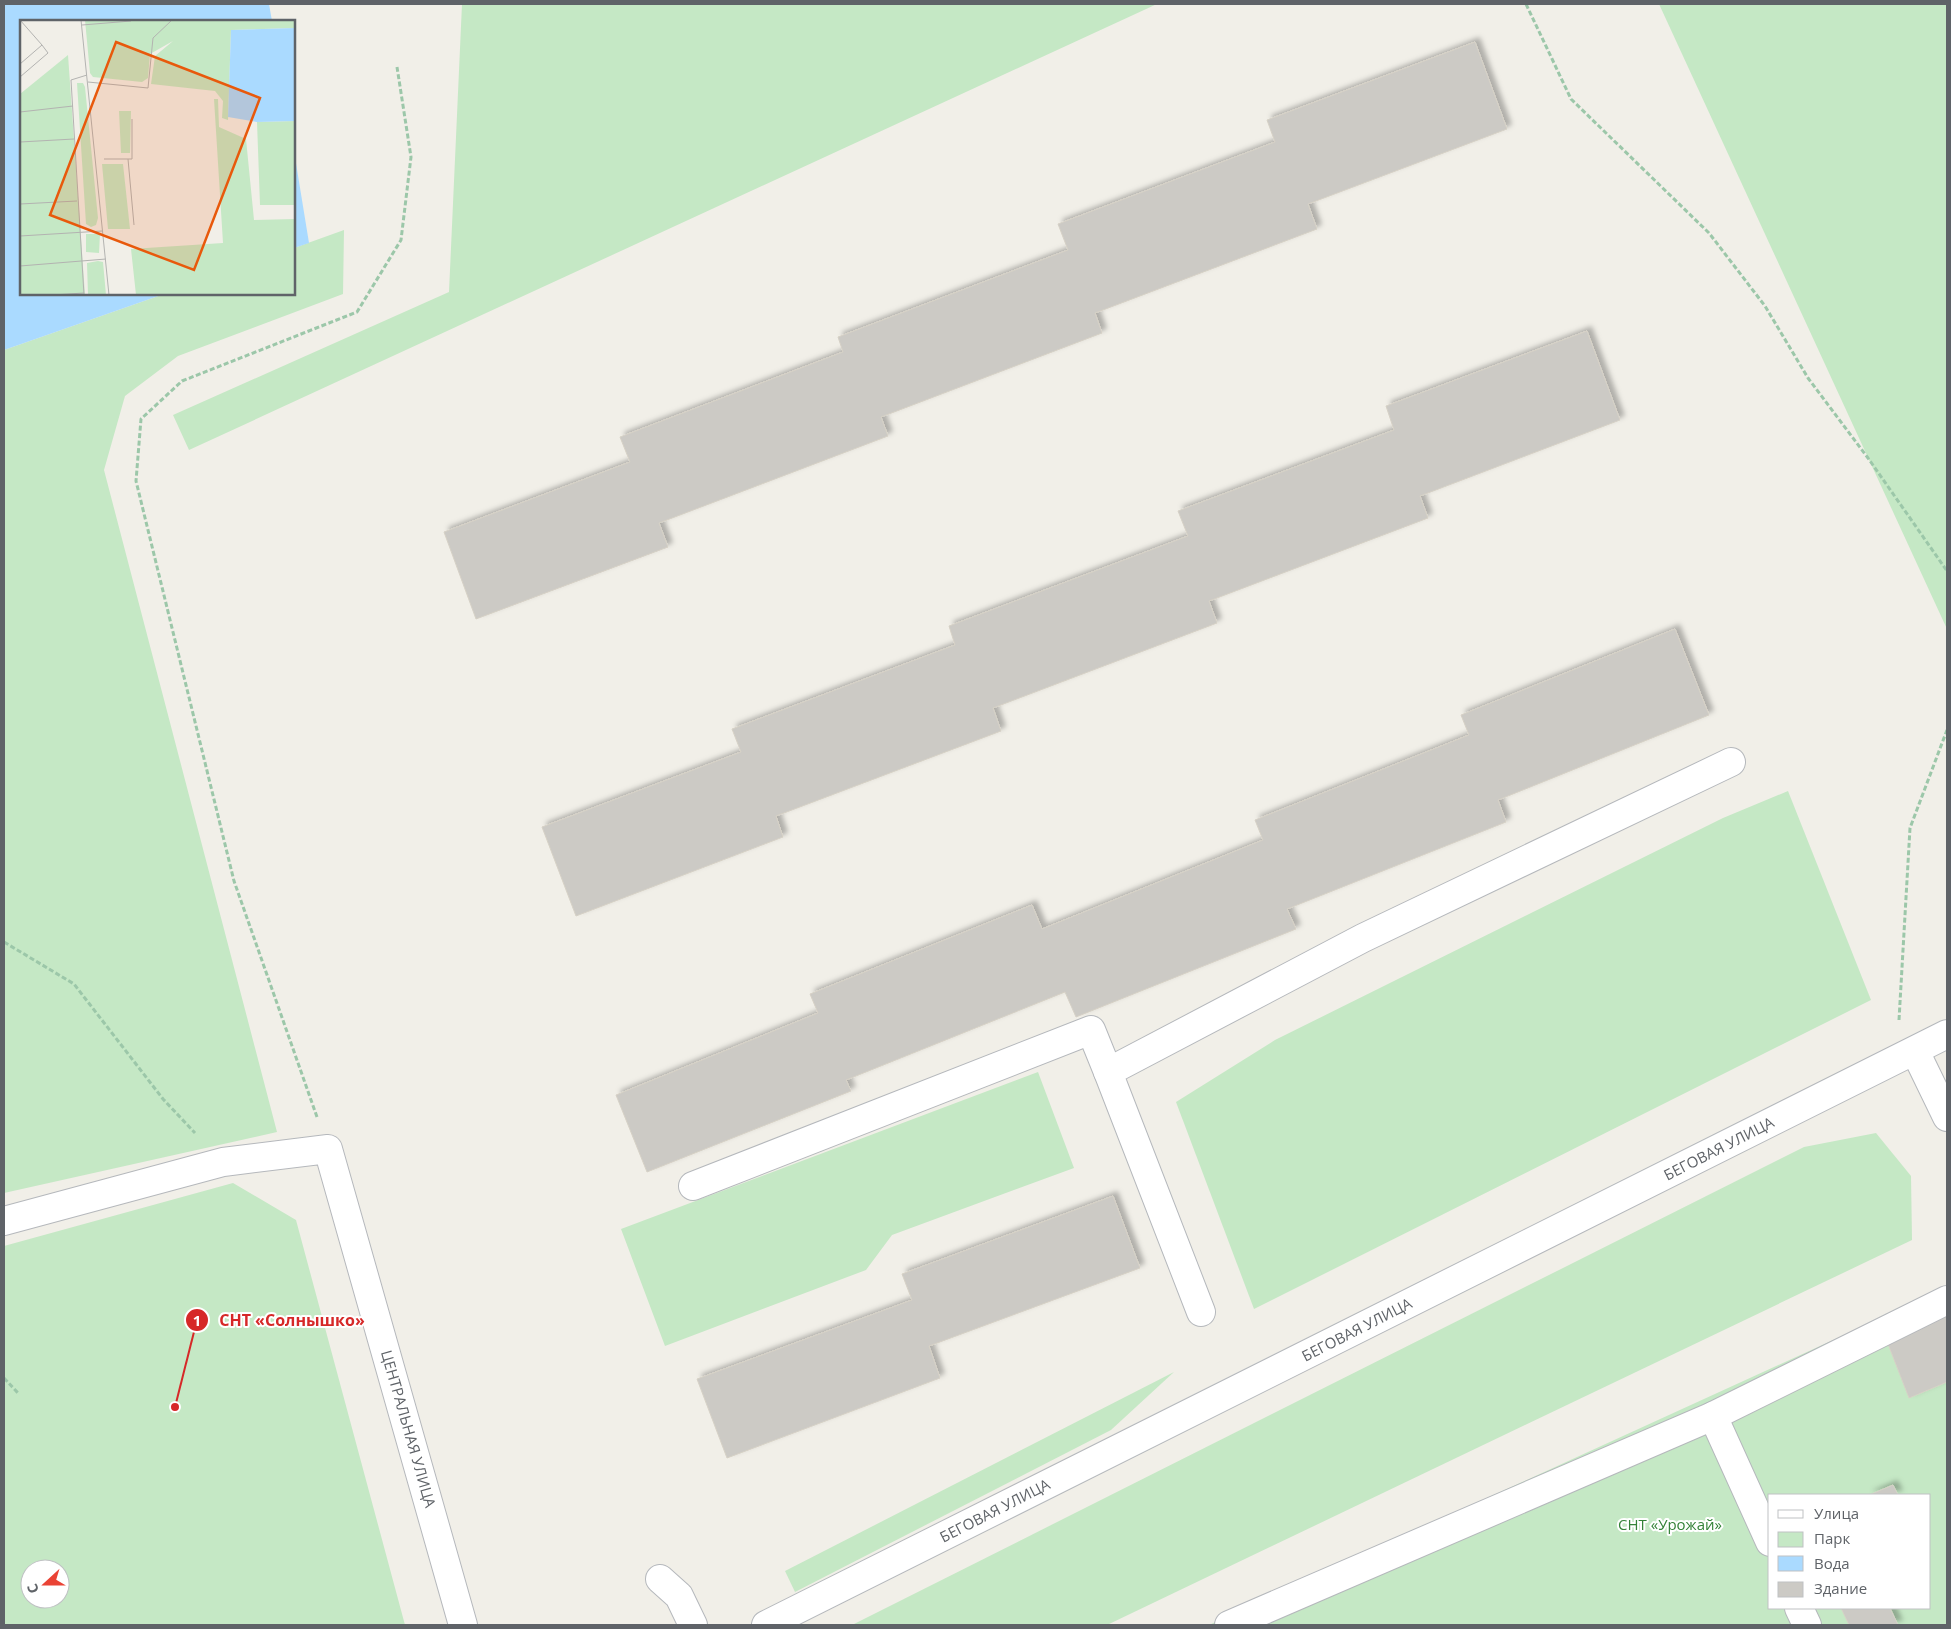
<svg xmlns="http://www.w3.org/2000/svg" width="1951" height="1629" font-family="'Open Sans',sans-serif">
  <defs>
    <filter id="shadow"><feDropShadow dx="4.5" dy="-4.5" stdDeviation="2.5" flood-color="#0004"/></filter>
  </defs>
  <rect width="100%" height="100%" fill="#f1efe8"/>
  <g fill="#c5e8c5" fill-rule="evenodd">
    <polygon points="462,4 1157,4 189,450 173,415 449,292"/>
    <polygon points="1659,4 1947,4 1947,629"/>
    <polygon points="344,230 343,294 178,356 125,396 104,470 277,1132 4,1193 4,350 164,294 294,294 294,248"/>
    <polygon points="1788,791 1871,1000 1254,1309 1176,1102 1275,1040 1723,818"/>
    <polygon points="1038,1072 1074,1168 892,1235 866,1270 665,1346 621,1229"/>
    <polygon points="1876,1133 1911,1176 1912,1240 1107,1625 852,1625 1804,1147"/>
    <path d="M233,1183L296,1220L405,1625H4V1246ZM30,1569H60V1599H30Z"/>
    <path d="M1947,1288V1625H1209ZM1770,1495H1930V1608H1770Z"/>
    <polygon points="1174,1372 1111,1430 795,1592 785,1571"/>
  </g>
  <g fill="#aadaff">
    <polygon points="4,4 269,4 272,21 21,21 21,294 164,294 4,350"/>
    <polygon points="294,151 309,243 294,248 294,150"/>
  </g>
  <g fill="#cccac5" stroke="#d6d1c6" filter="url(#shadow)">
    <polygon points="1475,42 1507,129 1308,204 1317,229 1095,313 1102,333 881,417 888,436 659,523 668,547 476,619 444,532 630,462 620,437 843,352 838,337 1068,250 1058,224 1275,142 1267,120"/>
    <polygon points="1587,331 1620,420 1420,496 1428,518 1209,601 1217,623 993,708 1001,731 776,816 783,837 576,916 542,827 741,752 732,729 955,645 949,626 1188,536 1178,511 1394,430 1386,406"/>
    <polygon points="1675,629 1709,715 1498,800 1506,822 1287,909 1296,929 1076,1017 1065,992 846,1080 851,1091 647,1172 616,1095 818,1013 810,994 1032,905 1042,929 1263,840 1255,820 1469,735 1461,715"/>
    <polygon points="1113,1196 1140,1268 929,1346 940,1378 727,1458 697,1379 912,1300 902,1274"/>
    <polygon points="1947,1315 1947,1382 1909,1398 1886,1339"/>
    <polygon points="1893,1485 1898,1495 1869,1495"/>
    <polygon points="1841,1608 1890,1608 1898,1625 1849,1625"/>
  </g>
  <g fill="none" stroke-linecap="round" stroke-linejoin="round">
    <defs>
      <g id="minor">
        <polyline points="1915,1051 1947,1117"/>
        <polyline points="693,1186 1091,1030 1108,1072"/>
        <polyline points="4,1221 223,1162 328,1149 463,1625"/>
        <polyline points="1201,1312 1108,1072 1363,938 1731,762"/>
        <polyline points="1713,1416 1770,1542"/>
        <polyline points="660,1579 679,1596 693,1625"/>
        <polyline points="1799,1608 1807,1625"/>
        <polyline points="766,1625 1947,1034"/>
        <polyline points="1229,1625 1713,1416 1947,1300"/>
      </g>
    </defs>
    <use href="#minor" stroke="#b5b8bc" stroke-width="30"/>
    <g stroke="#9cc7a9" stroke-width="3" stroke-dasharray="5 2.5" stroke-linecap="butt">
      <polyline points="1526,4 1571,99 1709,233 1765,306 1808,378 1868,458 1947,571"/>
      <polyline points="4,942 74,984 163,1099 195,1133"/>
      <polyline points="1899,1020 1910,828 1947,730"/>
      <polyline points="317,1117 234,881 136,481 141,419 182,381 357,312 401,240 411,157 397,67"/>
      <polyline points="4,1378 18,1393"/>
    </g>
    <use href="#minor" stroke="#fff" stroke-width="28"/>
  </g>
  <g text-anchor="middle" stroke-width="4" stroke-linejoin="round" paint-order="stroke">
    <g font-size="15" fill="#5f6368" stroke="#fff">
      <text transform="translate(1719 1149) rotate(-27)" y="5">БЕГОВАЯ УЛИЦА</text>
      <text transform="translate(1357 1330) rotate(-27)" y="5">БЕГОВАЯ УЛИЦА</text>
      <text transform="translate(408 1429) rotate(74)" y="5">ЦЕНТРАЛЬНАЯ УЛИЦА</text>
      <text transform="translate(995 1511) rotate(-27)" y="5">БЕГОВАЯ УЛИЦА</text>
    </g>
    <g font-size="15" fill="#348238" stroke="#fff">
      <text x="1670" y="1530">СНТ «Урожай»</text>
    </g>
  </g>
  <g transform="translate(20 20)">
    <rect width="275" height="275" fill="#f1efe8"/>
    <path d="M65,0H275V8L211,10L208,100L202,98L203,81L195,71L131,64L135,36L153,21L130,34L128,58L122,62L73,57L70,53ZM48,35L65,275H0V74ZM57,63H63L65,67L78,198L76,205L71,207L66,204ZM194,79H198L199,107L226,119L234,200L275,199V275H116L111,229L203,223ZM99,91H111L110,133H101ZM275,101V185H240L237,102ZM82,144H103L110,209H88ZM66,214H80L79,233L66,232ZM78,241L83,242L86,275H68L67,243Z" fill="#c5e8c5"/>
    <path d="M275,8V101L237,102L208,97L211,10Z" fill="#aadaff"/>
    <path fill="none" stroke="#b3b3b1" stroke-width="1" d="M61,0L89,275M62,5L111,1M0,44L22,25L0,0M0,57L28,33L22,25M68,62L128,68L133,18L152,0M0,92L53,86M0,122L54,119M84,139H108L114,205M108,139H112V99M0,184L57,181M0,216L82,211M0,246L86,239M33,275L64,273M64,275L51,60L67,55"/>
    <path fill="#e8590c" fill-opacity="0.15" stroke="#e8590c" stroke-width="2.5" d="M96,22L240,78L174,250L30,195Z"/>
    <rect width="275" height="275" fill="none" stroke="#5f6368" stroke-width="2.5"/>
  </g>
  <path fill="none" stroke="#d62828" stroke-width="2" d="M175 1407L197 1320"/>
  <g fill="#d62828" stroke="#fff" stroke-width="2">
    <circle cx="175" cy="1407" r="5"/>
    <circle cx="197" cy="1320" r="12"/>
  </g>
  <g font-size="15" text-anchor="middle" font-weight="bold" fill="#fff">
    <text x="197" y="1326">1</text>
  </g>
  <g font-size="16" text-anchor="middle" font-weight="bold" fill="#d62828" stroke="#fff" stroke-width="4" stroke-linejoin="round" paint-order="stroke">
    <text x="292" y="1326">СНТ «Солнышко»</text>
  </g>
  <rect width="1951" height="1629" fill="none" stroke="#5f6368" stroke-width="10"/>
  <rect x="1768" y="1494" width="162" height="115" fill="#ffffff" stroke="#bfc1c3"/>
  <rect x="1778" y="1510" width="25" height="8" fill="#ffffff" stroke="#bfc1c3"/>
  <text x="1814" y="1519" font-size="15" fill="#5f6368">Улица</text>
  <rect x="1778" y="1532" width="25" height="15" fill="#c5e8c5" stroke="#bfc1c3"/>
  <text x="1814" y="1544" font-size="15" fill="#5f6368">Парк</text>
  <rect x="1778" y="1556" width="25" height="15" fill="#aadaff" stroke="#bfc1c3"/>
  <text x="1814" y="1569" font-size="15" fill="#5f6368">Вода</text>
  <rect x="1778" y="1582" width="25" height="15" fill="#cccac5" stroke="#bfc1c3"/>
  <text x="1814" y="1594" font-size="15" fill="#5f6368">Здание</text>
  <g transform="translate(45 1584) rotate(249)"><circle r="24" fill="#ffffff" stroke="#bfc1c3"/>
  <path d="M0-4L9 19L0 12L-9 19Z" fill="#ea4335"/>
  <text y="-8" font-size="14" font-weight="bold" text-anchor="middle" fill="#5f6368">С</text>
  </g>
</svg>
